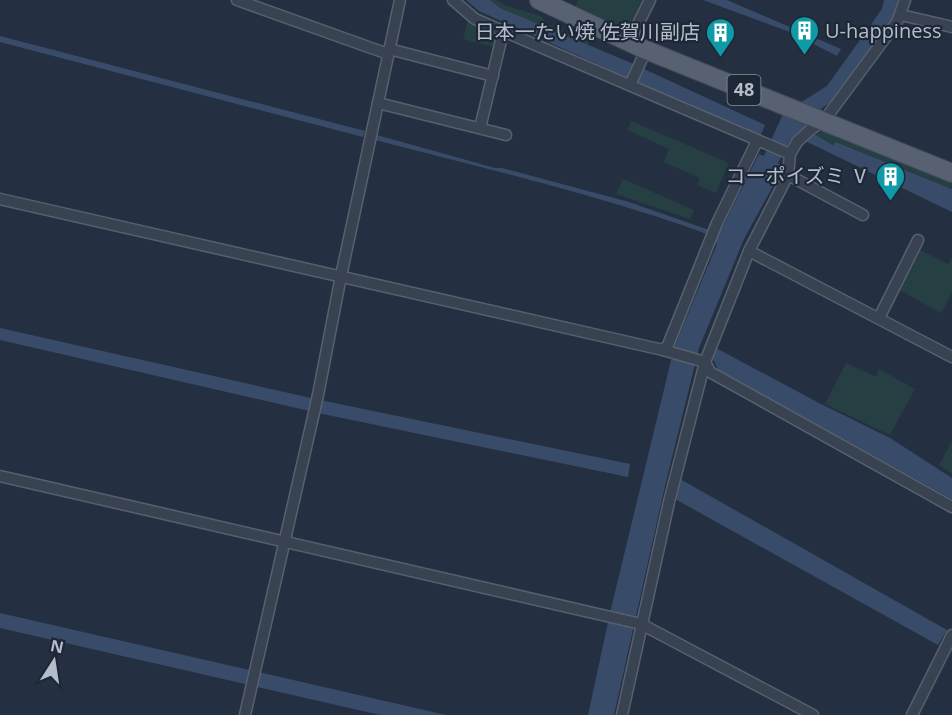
<svg xmlns="http://www.w3.org/2000/svg" width="952" height="715" font-family="'Open Sans','Noto Sans JP',sans-serif">
  <rect width="100%" height="100%" fill="#243041"/>
  <g fill="#263f42">
    <polygon points="490,0 497,0 504,5 541,16 547,24 588,41 589,45 500,8"/>
    <polygon points="578,0 646,0 628,34 575,8"/>
    <polygon points="468,20 494,34 496,37 494,47 463,39"/>
    <polygon points="631,121 729,163 716,193 697,185 700,178 664,162 669,149 627,130"/>
    <polygon points="828,130 952,180 952,187 950,188 837,142 834,145 813,135"/>
    <polygon points="623,179 694,210 690,219 616,194"/>
    <polygon points="918,249 948,264 952,257 952,293 941,313 898,289"/>
    <polygon points="846,363 876,377 879,369 915,389 890,435 825,404"/>
    <polygon points="952,441 952,474 939,465"/>
  </g>
  <g fill="#384b69">
    <polygon points="466,0 490,0 500,8 629,62 765,125 760,137 479,11"/>
    <polygon points="703,0 727,0 841,49 837,56 790,32"/>
    <polygon points="884,0 898,0 895,14 835,99 818,111 800,103 827,86 882,9"/>
    <polygon points="0,36 365,131 363,137 0,42"/>
    <polygon points="783,114 806,122 805,129 833,145 836,142 952,189 952,212 797,137 790,140 778,163 782,165 780,173 744,239 699,348 665,486 614,715 588,715 610,613 674,348 717,244 715,241 718,236 759,154 764,156"/>
    <path d="M377,135L495,168H502L629,202L709,230L707,234C599,195 487,169 375,140Z"/>
    <polygon points="0,328 320,400 630,464 628,477 318,413 0,340"/>
    <polygon points="716,348 819,403 890,438 952,478 952,499 719,371 712,357"/>
    <polygon points="680,479 947,630 938,645 675,499"/>
    <polygon points="0,613 446,715 380,715 0,628"/>
  </g>
  <g fill="none" stroke-linecap="round" stroke-linejoin="round">
    <defs>
      <g id="street">
        <polyline points="237,0 388,54"/>
        <polyline points="453,0 475,19 790,154"/>
        <polyline points="901,15 952,27"/>
        <polyline points="629,42 650,0"/>
        <polyline points="389,49 493,76"/>
        <polyline points="630,85 646,50"/>
        <polyline points="378,103 506,135"/>
        <polyline points="480,128 503,32"/>
        <polyline points="788,175 863,215"/>
        <polyline points="0,199 663,350 705,362 710,372 952,507"/>
        <polyline points="749,251 952,357"/>
        <polyline points="879,318 918,240"/>
        <polyline points="663,350 668,345 717,223 757,141"/>
        <polyline points="0,476 641,624 813,715"/>
        <polyline points="245,715 318,395 341,276 400,0"/>
        <polyline points="622,715 669,502 705,362 749,251 788,175 790,154 797,142 811,129 823,122 897,22 905,0"/>
        <polyline points="912,715 952,635"/>
      </g>
      <polyline id="primary" points="539,0 646,50 952,173"/>
    </defs>
    <use href="#street" stroke="#56606e" stroke-width="13"/>
    <use href="#primary" stroke="#424b5a" stroke-width="20"/>
    <use href="#street" stroke="#394251" stroke-width="10"/>
    <use href="#primary" stroke="#576171" stroke-width="18"/>
  </g>
  <defs>
    <symbol id="building-pin" viewBox="-11 -11 22 30"><path d="M0 17L-7.5 6A9.5 9.5 0 1 1 7.5 6Z" fill="#0f9aa8" stroke="#1d2736"/><path d="M-4-6H4V6H1V3H-1V6H-4ZM-2.5-4.3h1.7v1.8h-1.7ZM.8-4.3h1.7v1.8H.8ZM-2.5-1h1.7V.8h-1.7ZM.8-1h1.7V.8H.8Z" fill="#fff"/></symbol>
  </defs>
  <g fill-rule="evenodd">
    <use href="#building-pin" x="788" y="14" width="33" height="45"/>
    <use href="#building-pin" x="704" y="16" width="33" height="45"/>
    <use href="#building-pin" x="874" y="160" width="33" height="45"/>
  </g>
  <g text-anchor="middle" stroke-width="4.5" stroke-linejoin="round" paint-order="stroke">
    <rect fill="#1d2736" stroke="#87909e" stroke-width="1.5" x="727.5" y="75" width="33" height="30" rx="4.5"/>
    <g font-size="18" font-weight="bold" fill="#b5bdcb">
      <text x="744" y="96">48</text>
    </g>
    <g font-size="20" fill="#b5bdcb" stroke="#1d2736" text-anchor="end">
      <text x="825" y="38" text-anchor="start">U-happiness</text>
      <text x="700" y="39">日本一たい焼 佐賀川副店</text>
      <text x="870" y="183">コーポイズミ Ⅴ</text>
    </g>
  </g>
  <g transform="translate(54 661) rotate(12)" stroke="#1d2736" stroke-width="4.5" paint-order="stroke">
  <path d="M0-4.5L10 22L0 15L-10 22Z" fill="#b5bdcb"/>
  <text y="-9" font-size="16" font-weight="bold" text-anchor="middle" fill="#b5bdcb">N</text>
  </g>
</svg>
